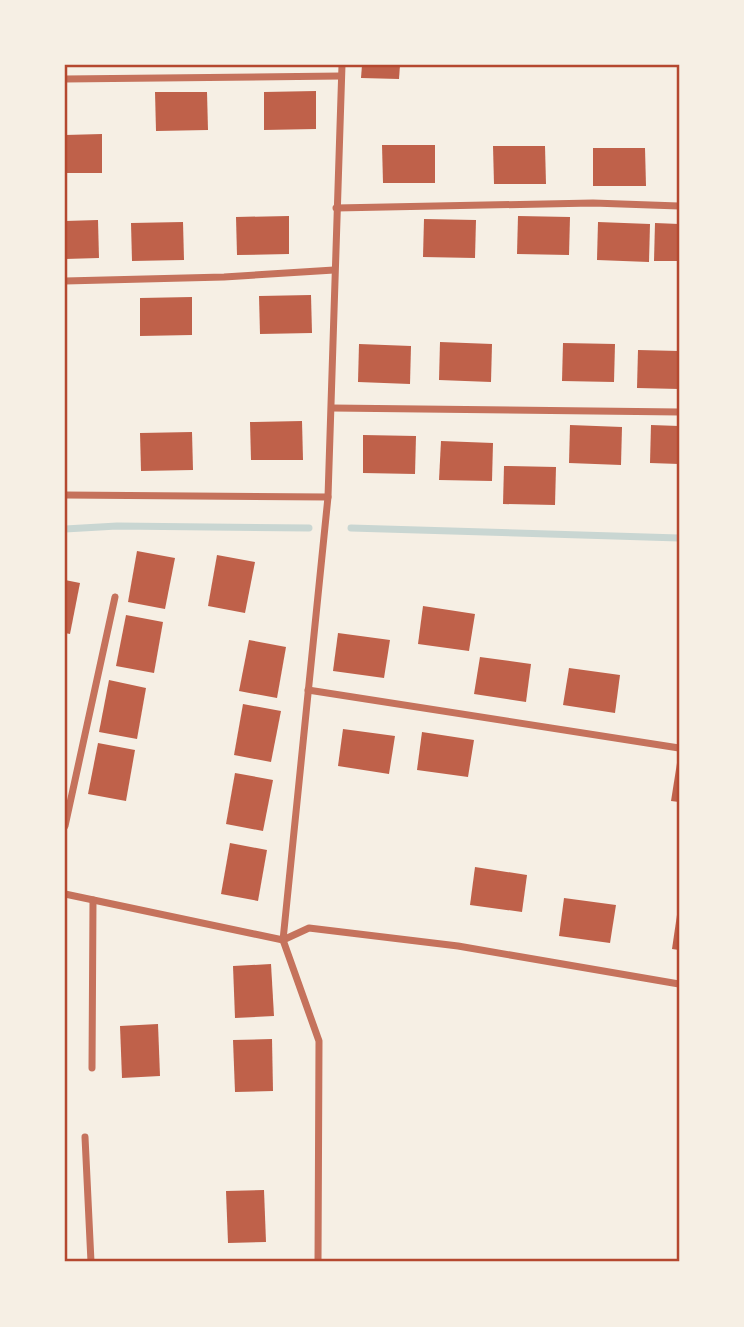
<svg xmlns="http://www.w3.org/2000/svg" width="744" height="1327" font-family="Manrope,sans-serif">
  <rect width="100%" height="100%" fill="#f6efe4"/>
  <g fill="none" stroke-linecap="round" stroke-linejoin="round">
    <g stroke="#c9d6d2" stroke-width="7">
      <polyline points="351,528 679,538"/>
      <polyline points="65,529 117,526 309,528"/>
    </g>
  </g>
  <g fill="#bf614a">
    <polygon points="362,65 400,65 399,79 361,78"/>
    <polygon points="316,91 316,129 264,130 264,92"/>
    <polygon points="155,92 207,92 208,130 156,131"/>
    <polygon points="102,134 102,173 65,173 65,135"/>
    <polygon points="382,145 435,145 435,183 383,183"/>
    <polygon points="493,146 545,146 546,184 494,184"/>
    <polygon points="593,148 645,148 646,186 593,186"/>
    <polygon points="289,216 289,254 237,255 236,217"/>
    <polygon points="518,216 570,217 569,255 517,254"/>
    <polygon points="424,219 476,220 475,258 423,257"/>
    <polygon points="98,220 99,258 65,259 65,221"/>
    <polygon points="183,222 184,260 132,261 131,223"/>
    <polygon points="598,222 650,224 649,262 597,260"/>
    <polygon points="655,223 679,224 679,261 654,261"/>
    <polygon points="311,295 312,333 260,334 259,296"/>
    <polygon points="192,297 192,335 140,336 140,298"/>
    <polygon points="440,342 492,344 491,382 439,380"/>
    <polygon points="563,343 615,344 614,382 562,381"/>
    <polygon points="359,344 411,346 410,384 358,382"/>
    <polygon points="638,350 679,351 679,389 637,388"/>
    <polygon points="302,421 303,460 251,460 250,422"/>
    <polygon points="570,425 622,427 621,465 569,463"/>
    <polygon points="651,425 679,426 679,464 650,463"/>
    <polygon points="192,432 193,470 141,471 140,433"/>
    <polygon points="363,435 416,436 415,474 363,473"/>
    <polygon points="441,441 493,443 492,481 439,480"/>
    <polygon points="504,466 556,467 555,505 503,504"/>
    <polygon points="137,551 175,558 165,609 128,602"/>
    <polygon points="217,555 255,562 245,613 208,606"/>
    <polygon points="65,580 80,583 70,634 65,633"/>
    <polygon points="423,606 475,614 469,651 418,644"/>
    <polygon points="126,615 163,622 154,673 116,666"/>
    <polygon points="338,633 390,640 384,678 333,671"/>
    <polygon points="249,640 286,647 277,698 239,691"/>
    <polygon points="480,657 531,664 526,702 474,694"/>
    <polygon points="569,668 620,675 615,713 563,705"/>
    <polygon points="109,680 146,688 137,739 99,732"/>
    <polygon points="243,704 281,711 271,762 234,755"/>
    <polygon points="343,729 395,736 389,774 338,766"/>
    <polygon points="422,732 474,740 468,777 417,770"/>
    <polygon points="98,743 135,750 126,801 88,794"/>
    <polygon points="677,763 679,764 679,802 671,801"/>
    <polygon points="235,773 273,780 263,831 226,824"/>
    <polygon points="230,843 267,850 258,901 221,894"/>
    <polygon points="475,867 527,875 522,912 470,905"/>
    <polygon points="564,898 616,905 610,943 559,936"/>
    <polygon points="678,908 679,908 679,950 672,949"/>
    <polygon points="271,964 274,1016 235,1018 233,966"/>
    <polygon points="158,1024 160,1076 122,1078 120,1026"/>
    <polygon points="272,1039 273,1091 235,1092 233,1040"/>
    <polygon points="264,1190 266,1242 228,1243 226,1191"/>
  </g>
  <g fill="none" stroke-linecap="round" stroke-linejoin="round">
    <g stroke="#c5725c" stroke-width="7">
      <polyline points="65,79 341,76"/>
      <polyline points="336,208 593,203 679,206"/>
      <polyline points="65,281 224,277 334,270"/>
      <polyline points="332,408 679,412"/>
      <polyline points="65,495 328,497"/>
      <polyline points="308,690 679,748"/>
      <polyline points="65,826 115,597"/>
      <polyline points="65,894 283,940 309,928 458,946 679,984"/>
      <polyline points="92,1068 93,900"/>
      <polyline points="85,1137 91,1262"/>
      <polyline points="318,1262 319,1041 283,940 328,497 342,65"/>
    </g>
  </g>
  <rect width="744" height="1327" fill="none" stroke="#f6efe4" stroke-width="133"/>
  <rect x="66" y="66" width="612" height="1194" fill="none" stroke="#b5482f" stroke-width="2.5"/>
</svg>
